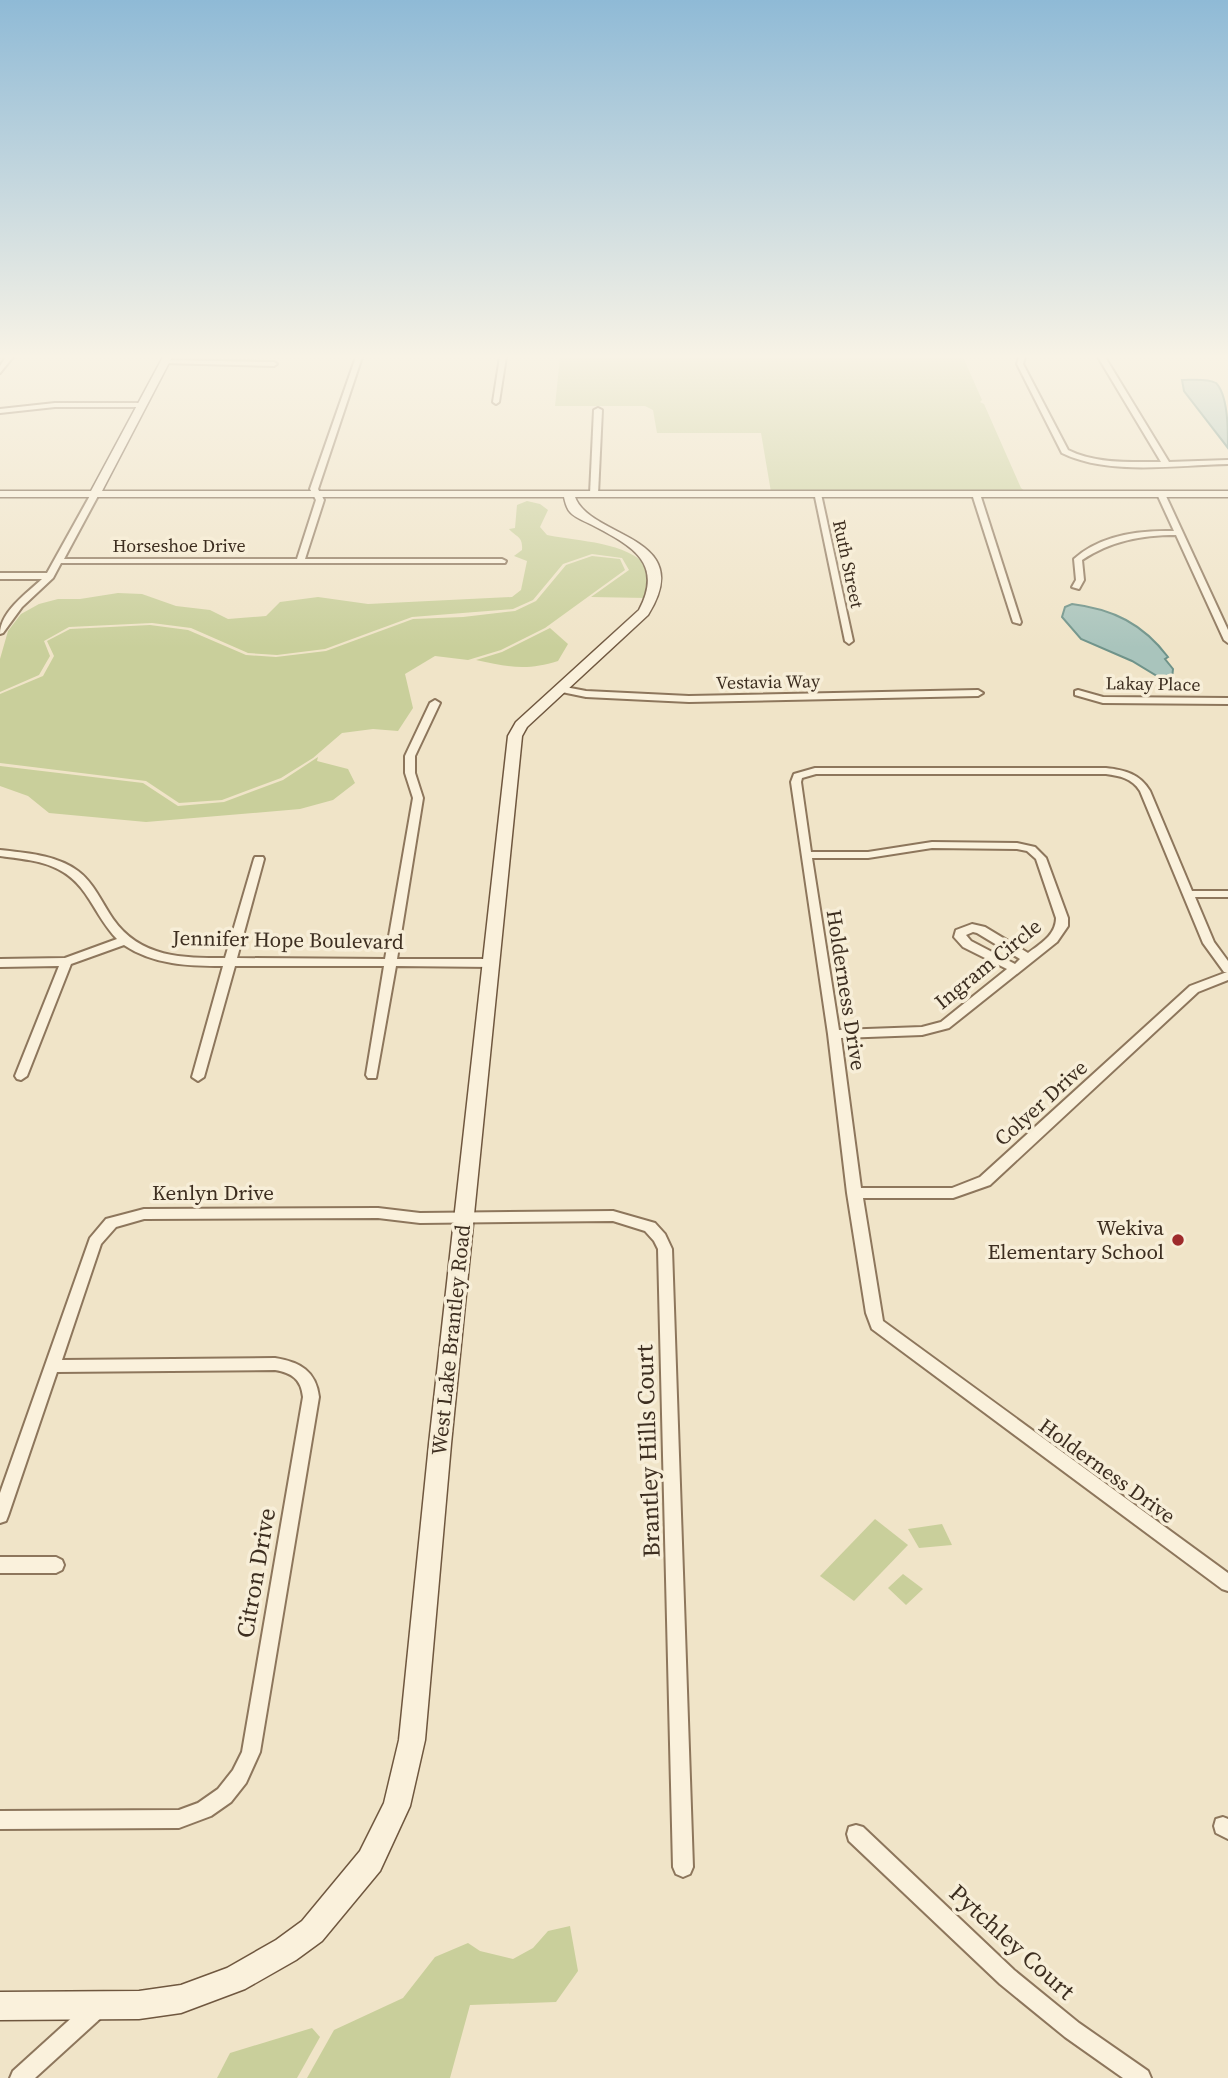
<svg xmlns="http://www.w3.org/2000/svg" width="1228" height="2078" font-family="'Source Serif 4',serif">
  <rect width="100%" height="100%" fill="#f0e4c8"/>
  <g fill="#c9cf9b">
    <polygon points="560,357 963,357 982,400 980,402 984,404 1021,488 1026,492 771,492 761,433 657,433 653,410 645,406 555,406"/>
    <path d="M527,501L540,504L548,510L540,527L547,535C580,542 626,541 649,568L648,598L591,597L629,570L622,558L592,554L563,564L533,600L513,609L412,617L325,649L277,655L248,653L191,628L152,623L69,627L44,641L50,656L39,675L0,692V659L8,631L21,614L39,604L58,599H80L118,593L142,594L176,606L210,610L228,619L266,616L280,602L318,597L368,604L512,597L521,590L527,561L514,556L522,550C523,536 517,538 509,529L515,528L517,505Z"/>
    <polygon points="592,556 620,559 625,570 545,628 501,650 468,660 435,656 405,674 413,708 398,731 373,729 342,733 313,758 281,778 222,800 179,803 146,781 0,763 0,694 43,676 54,656 47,641 70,629 150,625 188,630 246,655 276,657 326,651 413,619 463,617 515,611 536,601 566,565"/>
    <path d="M550,628L568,644L558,661C527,671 508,667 476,660L502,652Z"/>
    <polygon points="318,757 317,761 348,769 355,783 333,800 300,809 146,822 49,813 28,796 0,786 0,766 143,783 178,806 224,802 283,780"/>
    <polygon points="875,1519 908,1545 854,1601 820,1576"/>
    <polygon points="942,1524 952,1545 919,1548 908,1529"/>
    <polygon points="903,1574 923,1589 906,1605 888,1588"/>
    <polygon points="570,1926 578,1971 556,2002 470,2005 450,2078 307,2078 334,2030 403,1998 435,1957 468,1943 480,1951 513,1959 533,1948 548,1931"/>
    <polygon points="312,2028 320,2037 297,2078 217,2078 230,2053"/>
  </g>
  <g fill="#a9c4bc" stroke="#6f938a" stroke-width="2">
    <path d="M1182,380C1192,380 1207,378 1216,383C1228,395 1228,429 1228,448L1184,391Z"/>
    <path d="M1072,604C1113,609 1143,624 1168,657L1165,659L1173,669L1172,678L1157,676L1132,661L1081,639L1062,617L1065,607Z"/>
  </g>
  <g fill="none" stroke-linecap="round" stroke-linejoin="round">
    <defs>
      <g id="street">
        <polygon points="6,357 13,357 0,373 0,366"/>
        <path d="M356,357H362L318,489L324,500L305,559H502L506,561L505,563H61L53,578L22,607L3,633L0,634C0,612 27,593 42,579H0V573H47L92,492L99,494L64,559H297L316,500L310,489Z"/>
        <polygon points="500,357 506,357 499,402 496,404 493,402"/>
        <path d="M1019,357H1025L1023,364L1068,450C1096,464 1130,462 1161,462L1098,357H1105L1169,462L1228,460V464C1177,465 1109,476 1062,453L1017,364Z"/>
        <polygon points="165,360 274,362 277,364 274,366 163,363 162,362"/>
        <polygon points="55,403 141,403 144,405 141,407 55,407 0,413 0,409"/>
        <polygon points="598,408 602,410 598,494 594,496 590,494 594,410"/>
        <polygon points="814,492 821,494 853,641 849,644 845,641"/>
        <polygon points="973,492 980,494 1021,622 1020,624 1013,622 972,494"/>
        <path d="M1158,492L1165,494L1228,630V643L1224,640L1176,535C1141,535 1111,541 1082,560L1084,580L1079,589L1072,587L1076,580L1074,559C1100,535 1140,530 1174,531L1157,494Z"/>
        <polygon points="560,686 586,691 689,696 978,690 983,693 978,696 689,702 586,697 557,691 557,687"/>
        <polygon points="1078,690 1103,697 1228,698 1228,704 1103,703 1075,695 1075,691"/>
        <path d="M435,700L440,703L415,756V773L423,798L397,959H492L498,963L492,967L396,966L376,1078H368L366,1075L384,966H235L204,1077L198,1081L192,1077L223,966C189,966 154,965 124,945L71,964L27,1076L21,1080L17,1079L15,1076L59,966L0,967V959L65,958L117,939C106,928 98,913 89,899C67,863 39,861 0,856V850C26,853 57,855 78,871C94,883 102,903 113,919C140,958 183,958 225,958L254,859L255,857H263L264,859L237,958L385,959L413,798L405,773V756L430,703Z"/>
        <path d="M815,768H1106C1125,770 1140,774 1150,791L1192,891H1228V897H1195L1214,942L1228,961V980L1198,992L990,1185L953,1198H863L883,1321L1228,1573V1591L1222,1589L872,1329L866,1313L847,1193L828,1034L791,782L794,774ZM816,774H1106C1120,776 1132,778 1140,791L1203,943L1224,972H1227L1190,986L980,1177L952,1188H861L841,1038L922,1035L949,1028L1057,942L1068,926V918L1046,858L1035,847L1017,843L932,842L868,852H811L801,782L802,778ZM932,848L1017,849L1027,851L1036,859L1056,918C1056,935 1040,944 1028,953L985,927L972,924L956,930L954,937L963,947L1007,969L941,1022L922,1027L839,1030L812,858H868ZM973,932L977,933L1020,959L1015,964L971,941L966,935Z"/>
        <path d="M378,1208L420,1213L613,1211L655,1223L665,1234L672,1249L693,1867L690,1874L683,1877L676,1874L673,1867L658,1249L654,1241L645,1231L613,1221L420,1223L378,1218L144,1219L116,1227L101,1244L62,1360L275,1358C300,1362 316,1371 319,1397L260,1752L246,1783L231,1802L211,1816L179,1828L0,1829V1811L179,1810L198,1803L218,1789L233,1770L242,1752L303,1397C301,1379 292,1373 275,1370L57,1372L8,1516L6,1521L0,1523V1493L90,1238L106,1219L144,1209Z"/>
        <polygon points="0,1557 56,1557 62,1560 64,1565 62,1570 56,1573 0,1573"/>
        <polygon points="1223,1817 1228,1819 1228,1839 1216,1833 1214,1826 1216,1819"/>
        <polygon points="856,1825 863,1827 1014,1970 1079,2023 1148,2071 1151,2078 1123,2078 1065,2037 1000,1984 849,1841 847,1834 849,1827"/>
        <polygon points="95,2000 102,2003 105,2010 102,2017 35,2078 10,2078 13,2071 88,2003"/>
      </g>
      <path id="secondary" d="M163,357H172L102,491H1228V497H575C591,539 698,535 648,615L527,727L522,736L451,1444L425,1740L410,1806L380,1871L322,1941L296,1960L245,1989L181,2013L139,2019L0,2020V1992L139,1991L181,1985L227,1968L276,1940L302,1921L360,1851L384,1803L399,1740L429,1444L508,736L516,722L639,610C664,563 632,546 594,526C587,522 575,518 570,512C567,509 565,502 564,497H0V491H91Z"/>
    </defs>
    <use href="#street" stroke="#8d765c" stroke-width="4"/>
    <use href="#secondary" stroke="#6f573f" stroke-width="3"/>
    <use href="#street" fill="#faf1dc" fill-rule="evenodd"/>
    <use href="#secondary" fill="#faf1dc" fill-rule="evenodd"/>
  </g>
  <linearGradient id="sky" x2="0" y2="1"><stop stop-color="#8fbad6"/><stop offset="0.55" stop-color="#f8f3e6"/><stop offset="1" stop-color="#f8f3e6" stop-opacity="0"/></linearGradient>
  <rect width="1228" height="648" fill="url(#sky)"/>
  <circle fill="#9e2a2b" stroke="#f7eed8" stroke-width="2.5" cx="1178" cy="1240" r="7"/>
  <g text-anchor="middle" stroke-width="7" stroke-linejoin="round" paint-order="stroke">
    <g font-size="18" fill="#3d2e20" stroke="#f7eed8">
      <text x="179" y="552">Horseshoe Drive</text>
      <text transform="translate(848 564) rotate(78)" y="6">Ruth Street</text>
      <text transform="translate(768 682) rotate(-1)" y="6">Vestavia Way</text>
      <text transform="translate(1153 684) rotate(1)" y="6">Lakay Place</text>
    </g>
    <g font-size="21" fill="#3d2e20" stroke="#f7eed8">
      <text transform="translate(288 940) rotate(1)" y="7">Jennifer Hope Boulevard</text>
      <text transform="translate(988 964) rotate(-39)" y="7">Ingram Circle</text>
      <text transform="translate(846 990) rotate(81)" y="7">Holderness Drive</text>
      <text transform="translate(1041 1103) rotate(-42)" y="7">Colyer Drive</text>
      <text x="213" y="1200">Kenlyn Drive</text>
      <text transform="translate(451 1340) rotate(-84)" y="7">West Lake Brantley Road</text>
      <text transform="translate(1107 1471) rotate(36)" y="7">Holderness Drive</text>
    </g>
    <g font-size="21" fill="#3d2e20" stroke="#f7eed8" text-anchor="end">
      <text x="1164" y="1235">Wekiva<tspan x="1164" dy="24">Elementary School</tspan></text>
    </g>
    <g font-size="24" fill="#3d2e20" stroke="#f7eed8">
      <text transform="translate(648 1451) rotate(-92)" y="8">Brantley Hills Court</text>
      <text transform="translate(256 1573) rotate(-80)" y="8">Citron Drive</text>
      <text transform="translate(1012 1942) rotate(42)" y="8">Pytchley Court</text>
    </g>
  </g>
</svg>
